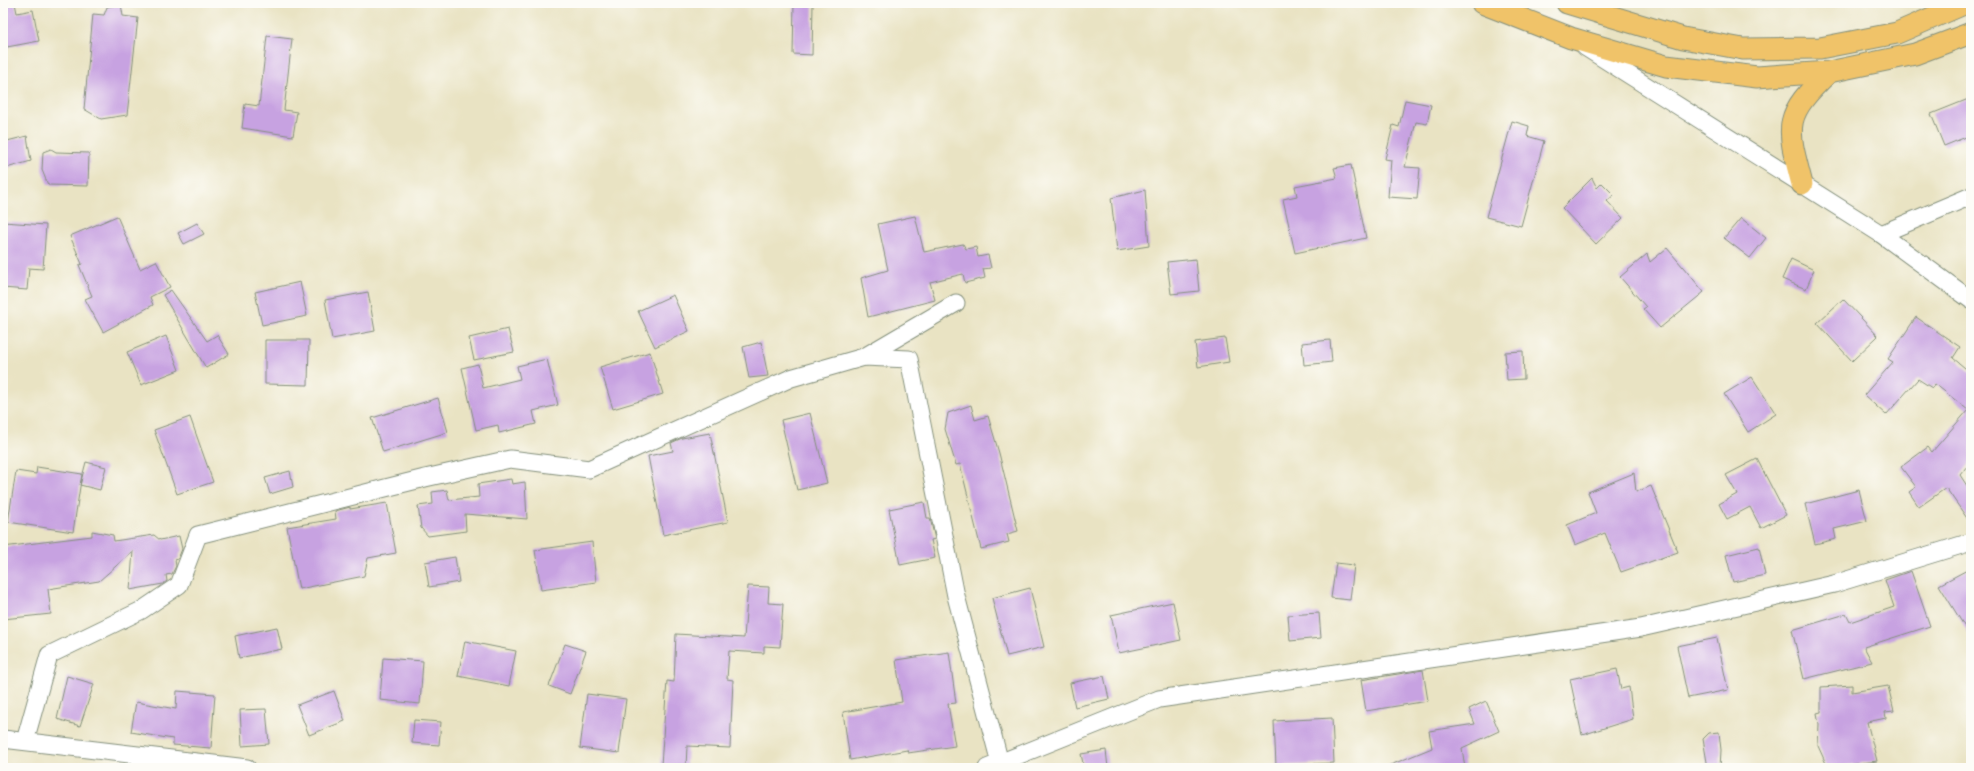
<svg xmlns="http://www.w3.org/2000/svg" width="1974" height="771" font-family="Pangolin,sans-serif">
  <rect width="100%" height="100%" fill="#fdfcf7"/>
  <filter id="ink" filterUnits="userSpaceOnUse"><feTurbulence type="fractalNoise" baseFrequency=".025" numOctaves="2"/><feDisplacementMap in="SourceGraphic" scale="8" xChannelSelector="R" yChannelSelector="G"/><feConvolveMatrix kernelMatrix="1 2 1 2 8 2 1 2 1" color-interpolation-filters="sRGB"/></filter>
  <filter id="wash" filterUnits="userSpaceOnUse"><feTurbulence type="fractalNoise" baseFrequency=".012" numOctaves="4" result="noise"/><feDisplacementMap in="SourceGraphic" scale="16" xChannelSelector="R" yChannelSelector="G"/><feGaussianBlur stdDeviation="0.9" result="paint"/><feColorMatrix in="noise" values="0 0 0 0 0 0 0 0 0 0 0 0 0 0 0 0 0 1.4 0 .05"/><feComposite in="paint" operator="in"/></filter>
  <g filter="url(#wash)">
    <rect width="100%" height="100%" fill="#e9e3c3"/>
    <g id="blocks">
      <g fill="#c7a2e1">
        <polygon points="3,3 15,3 17,13 33,10 39,41 7,47 5,36 3,37"/>
        <polygon points="794,3 813,3 812,55 793,54"/>
        <polygon points="121,4 123,16 138,18 127,115 101,119 84,109 93,14 104,15 107,7"/>
        <polygon points="267,36 292,39 284,110 297,112 293,136 242,128 245,104 259,106"/>
        <polygon points="1971,98 1971,135 1944,146 1931,114"/>
        <polygon points="1405,100 1431,105 1427,124 1416,122 1405,167 1420,168 1417,199 1388,197 1391,160 1385,159 1393,125 1399,127"/>
        <polygon points="1512,121 1529,126 1527,136 1544,141 1521,226 1486,217"/>
        <polygon points="27,136 31,161 3,169 3,142"/>
        <polygon points="51,149 56,152 89,153 88,186 48,185 42,170 43,152"/>
        <polygon points="1351,165 1366,238 1295,253 1283,199 1297,196 1295,186 1337,178 1334,168"/>
        <polygon points="1592,178 1597,188 1602,183 1614,195 1607,201 1623,218 1596,244 1562,208"/>
        <polygon points="1145,190 1149,246 1117,251 1111,198"/>
        <polygon points="117,216 140,269 156,261 170,287 150,297 153,305 103,332 85,299 92,296 79,265 82,264 70,236"/>
        <polygon points="915,216 924,252 963,244 966,249 976,247 978,257 988,255 991,268 983,269 985,278 965,283 963,274 930,282 935,300 868,317 861,278 888,270 878,224"/>
        <polygon points="1741,218 1766,238 1750,258 1724,238"/>
        <polygon points="3,222 46,225 43,269 29,268 27,290 3,288"/>
        <polygon points="197,223 204,234 184,244 178,233"/>
        <polygon points="1667,248 1704,292 1660,328 1643,309 1646,307 1620,277 1647,254 1650,262"/>
        <polygon points="1196,259 1199,291 1171,294 1167,262"/>
        <polygon points="1791,259 1814,270 1806,289 1782,279"/>
        <polygon points="300,282 307,316 262,325 255,292"/>
        <polygon points="171,290 207,341 217,335 229,354 206,368 163,295"/>
        <polygon points="368,292 375,331 332,339 325,300"/>
        <polygon points="673,295 689,331 655,347 638,311"/>
        <polygon points="1843,299 1878,336 1852,361 1817,323"/>
        <polygon points="1916,317 1960,347 1953,358 1971,373 1971,461 1960,475 1971,492 1971,524 1946,488 1919,507 1909,492 1916,487 1901,467 1928,447 1932,452 1968,410 1935,384 1932,388 1918,379 1886,415 1864,395 1893,362 1888,359"/>
        <polygon points="508,329 514,352 474,360 469,338"/>
        <polygon points="166,336 179,370 141,385 127,352"/>
        <polygon points="1225,338 1229,362 1198,367 1195,342"/>
        <polygon points="265,340 309,340 308,385 265,384"/>
        <polygon points="1330,340 1332,362 1304,365 1302,343"/>
        <polygon points="761,342 768,376 749,378 743,347"/>
        <polygon points="1523,351 1524,379 1507,380 1505,352"/>
        <polygon points="650,352 663,394 613,409 600,367"/>
        <polygon points="547,359 558,405 533,411 536,424 499,433 498,425 476,430 462,368 478,364 483,388 520,379 517,366"/>
        <polygon points="1752,377 1776,414 1748,432 1724,394"/>
        <polygon points="438,398 448,432 383,452 372,418"/>
        <polygon points="971,405 975,420 988,416 999,453 1018,531 1007,534 1009,542 981,549 960,464 956,465 945,429 948,413"/>
        <polygon points="810,413 827,483 797,490 781,420"/>
        <polygon points="190,417 213,482 177,494 154,430"/>
        <polygon points="710,433 728,522 663,535 648,456 673,451 671,443 682,438"/>
        <polygon points="1757,459 1786,515 1761,528 1750,507 1727,519 1719,504 1737,494 1726,475"/>
        <polygon points="86,462 106,467 100,490 80,485"/>
        <polygon points="37,467 82,474 73,532 8,522 16,471 36,474"/>
        <polygon points="290,471 293,487 270,494 265,478"/>
        <polygon points="1634,473 1636,492 1651,486 1678,552 1621,572 1605,533 1575,545 1567,525 1596,513 1588,492"/>
        <polygon points="511,479 512,484 525,482 527,519 465,514 466,531 428,536 421,528 418,506 433,504 432,492 447,490 449,500 479,497 478,484"/>
        <polygon points="1859,490 1867,521 1834,529 1836,539 1815,544 1805,504"/>
        <polygon points="924,502 927,518 930,518 935,539 931,540 935,558 900,565 889,509"/>
        <polygon points="387,503 396,553 368,558 364,576 299,589 287,527 336,519 335,511 350,507 350,509"/>
        <polygon points="92,531 113,535 114,541 154,535 160,540 179,536 182,549 178,559 175,560 176,566 172,574 166,575 167,581 163,584 130,590 133,551 99,581 48,589 51,614 3,619 3,547 92,536"/>
        <polygon points="592,542 596,582 541,590 535,550"/>
        <polygon points="1759,547 1765,575 1733,582 1726,555"/>
        <polygon points="455,557 459,582 429,587 425,562"/>
        <polygon points="1336,563 1354,565 1350,600 1331,598"/>
        <polygon points="1971,568 1971,637 1939,585"/>
        <polygon points="1911,571 1930,626 1864,647 1872,662 1804,679 1792,630 1846,614 1850,622 1894,607 1885,580"/>
        <polygon points="748,586 769,587 768,603 783,604 780,647 764,646 764,653 729,651 727,679 733,680 730,748 687,746 686,767 661,765 667,681 674,682 676,634 744,638"/>
        <polygon points="1030,588 1044,647 1007,656 992,598"/>
        <polygon points="1173,602 1181,640 1119,653 1111,615"/>
        <polygon points="1319,613 1321,638 1290,641 1288,615"/>
        <polygon points="277,627 282,649 239,658 235,636"/>
        <polygon points="1717,638 1728,690 1688,698 1677,646"/>
        <polygon points="465,641 516,651 509,686 458,676"/>
        <polygon points="565,644 586,651 570,694 549,686"/>
        <polygon points="949,652 956,703 948,704 955,746 908,753 907,750 850,760 843,712 902,702 896,660"/>
        <polygon points="383,658 423,661 420,704 380,700"/>
        <polygon points="1617,669 1621,689 1629,687 1633,719 1582,735 1570,679"/>
        <polygon points="1423,670 1428,701 1366,711 1361,680"/>
        <polygon points="67,676 94,684 80,726 57,719"/>
        <polygon points="1104,676 1109,699 1075,707 1070,683"/>
        <polygon points="1852,685 1852,692 1888,686 1894,711 1885,712 1886,718 1867,722 1877,761 1828,768 1818,746 1819,724 1817,713 1821,712 1821,687"/>
        <polygon points="177,691 215,694 211,748 173,745 173,739 131,732 136,702 176,709"/>
        <polygon points="334,691 345,721 309,735 297,705"/>
        <polygon points="587,694 626,699 619,753 580,748"/>
        <polygon points="1486,701 1499,731 1462,748 1465,768 1383,768 1432,748 1429,731 1475,724 1469,709"/>
        <polygon points="266,709 269,744 242,746 240,710"/>
        <polygon points="1332,718 1334,763 1276,766 1274,721"/>
        <polygon points="414,720 441,722 439,745 412,743"/>
        <polygon points="1719,732 1721,750 1720,768 1708,768 1703,739 1709,733"/>
        <polygon points="1106,750 1108,768 1084,768 1081,754"/>
      </g>
    </g>
  </g>
  <g filter="url(#ink)">
    <use href="#blocks" fill-opacity="0" stroke="#84907c" stroke-width="1"/>
    <g fill="none" stroke-linecap="round" stroke-linejoin="round">
      <defs>
        <g id="minor">
          <polyline points="1585,47 1881,234 1971,300"/>
          <polyline points="1881,234 1971,196"/>
          <polyline points="864,357 956,303"/>
          <polyline points="3,739 247,768"/>
          <polyline points="25,741 49,655 142,610 179,585 198,535 425,478 510,459 589,469 791,378 864,357 909,359 956,596 1000,763"/>
          <polyline points="987,768 1159,699 1641,628 1834,584 1971,542"/>
        </g>
        <g id="major">
          <polyline points="1482,3 1571,38 1666,66 1757,77 1829,72 1915,54 1971,33"/>
          <polyline points="1567,3 1683,38 1743,49 1820,48 1897,33 1966,3"/>
          <path d="M1802,184C1786,124 1783,116 1829,72"/>
        </g>
      </defs>
      <use href="#minor" stroke="#84907c" stroke-width="19"/>
      <use href="#major" stroke="#84907c" stroke-width="23"/>
      <use href="#minor" stroke="#fff" stroke-width="17"/>
      <use href="#major" stroke="#f0c369" stroke-width="21"/>
    </g>
  </g>
  <rect width="1974" height="771" fill="none" stroke="#fdfcf7" stroke-width="16"/>
</svg>
